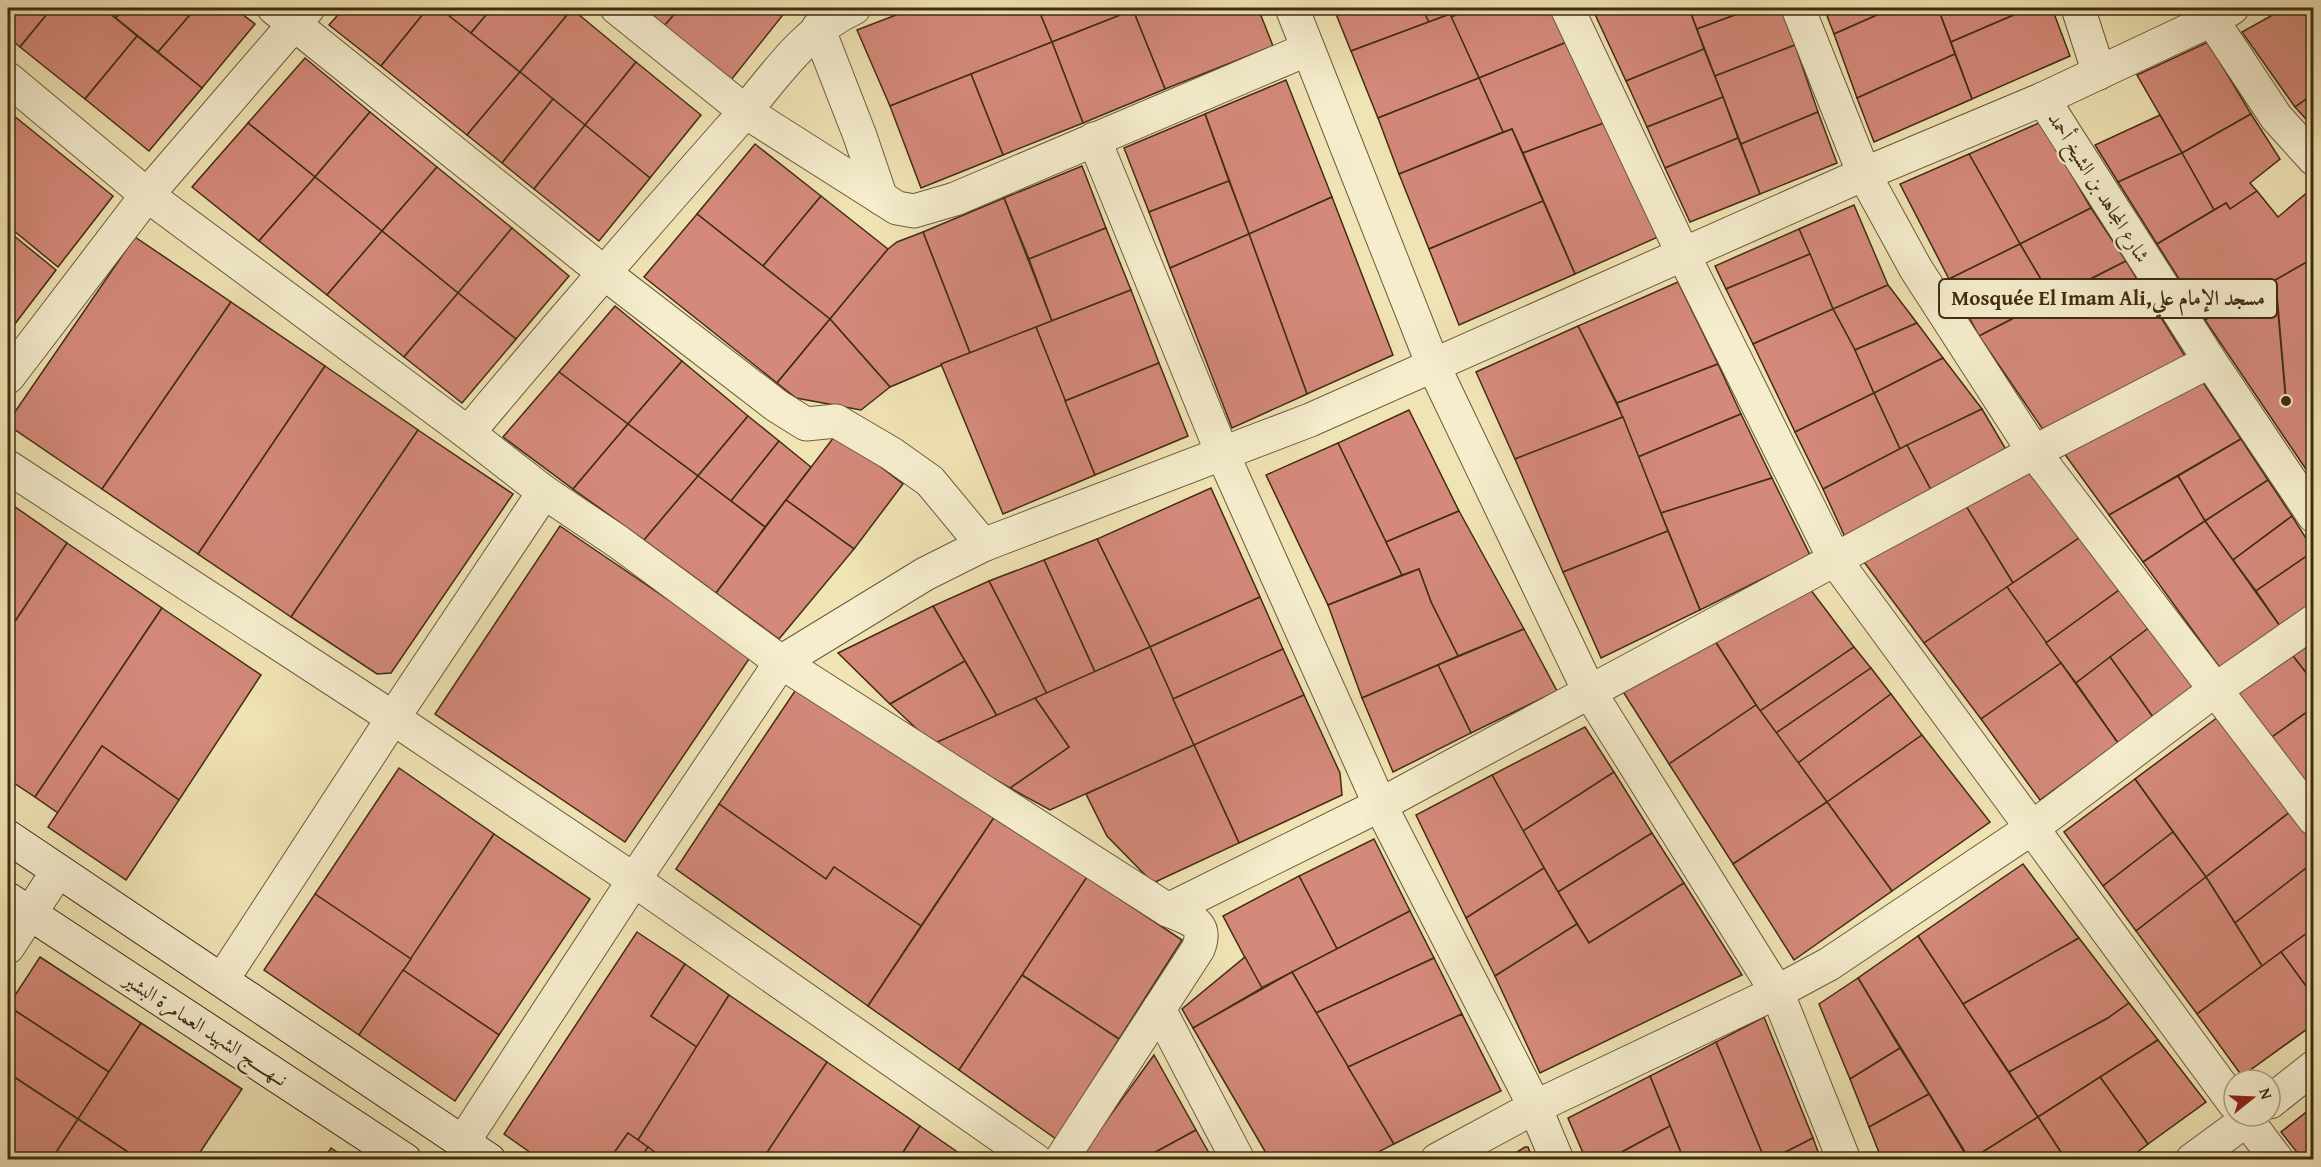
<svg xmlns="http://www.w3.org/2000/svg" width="2321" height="1167" font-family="'Gentium Book Plus',Amiri,serif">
  <rect width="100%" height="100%" fill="#f0e3b4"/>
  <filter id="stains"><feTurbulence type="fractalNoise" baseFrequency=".00333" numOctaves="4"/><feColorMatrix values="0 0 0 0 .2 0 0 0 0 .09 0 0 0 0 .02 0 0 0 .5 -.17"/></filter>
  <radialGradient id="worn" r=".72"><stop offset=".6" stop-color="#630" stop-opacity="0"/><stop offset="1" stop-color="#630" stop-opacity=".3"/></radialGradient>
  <g fill="#d4897a" stroke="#402d11" stroke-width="1.5">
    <polygon points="8,8 52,8 20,47 8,37"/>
    <polygon points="52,8 103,8 137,36 85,99 20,47"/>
    <polygon points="103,8 124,8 116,18"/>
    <polygon points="124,8 196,8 158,52 116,18"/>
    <polygon points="196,8 234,8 255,24 202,88 158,52"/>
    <polygon points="344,8 428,8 381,66 329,25"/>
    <polygon points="428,8 440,8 520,72 467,135 381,66"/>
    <polygon points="439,8 492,8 471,33"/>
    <polygon points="492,8 570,8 572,9 520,72 471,33"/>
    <polygon points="642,8 680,8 664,26"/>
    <polygon points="680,8 781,8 786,11 731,80 664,26"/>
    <polygon points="914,8 1038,8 1052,42 890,106 857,30"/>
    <polygon points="1038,8 1132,8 1133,10 1052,42"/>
    <polygon points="1140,8 1258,8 1273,46 1165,89 1133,10"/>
    <polygon points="1334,8 1353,8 1336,14"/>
    <polygon points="1353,8 1422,8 1429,22 1351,51 1336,14"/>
    <polygon points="1422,8 1474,8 1451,17 1450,14 1429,22"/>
    <polygon points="1474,8 1551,8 1567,42 1479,78 1451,17"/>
    <polygon points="1600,8 1689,8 1704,49 1626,81 1593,10"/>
    <polygon points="1689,8 1754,8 1697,29"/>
    <polygon points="1754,8 1781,8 1795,45 1715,76 1697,29"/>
    <polygon points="1824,8 1893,8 1834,34"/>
    <polygon points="1893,8 1938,8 1955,54 1857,98 1834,34"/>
    <polygon points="1938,8 2030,8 1951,42"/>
    <polygon points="2030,8 2052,8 2070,56 1972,99 1951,42"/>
    <polygon points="2285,8 2314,8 2314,94 2295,107 2242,32"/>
    <polygon points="572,9 636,62 585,125 520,72"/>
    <polygon points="1133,10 1165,89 1083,123 1052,42"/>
    <polygon points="1450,14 1479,78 1378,118 1351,51"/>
    <polygon points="137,36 202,88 149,151 85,99"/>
    <polygon points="1052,42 1083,123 1003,155 971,74"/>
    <polygon points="1567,42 1604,123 1523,153 1512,129 1503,132 1479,78"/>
    <polygon points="2208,42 2251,114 2182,153 2137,75"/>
    <polygon points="1795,45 1818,112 1741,144 1715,76"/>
    <polygon points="1704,49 1723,97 1647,127 1626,81"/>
    <polygon points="1955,54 1972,99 1874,142 1857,98"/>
    <polygon points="305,58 370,112 315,177 248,123"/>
    <polygon points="636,62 701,115 650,178 585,125"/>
    <polygon points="520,72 553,99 502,163 467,135"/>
    <polygon points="971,74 1003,155 921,188 890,106"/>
    <polygon points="1479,78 1503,132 1399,174 1378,118"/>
    <polygon points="1286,80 1332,197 1249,234 1205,114"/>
    <polygon points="2314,94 2314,128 2295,107"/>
    <polygon points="1723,97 1738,138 1665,168 1647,127"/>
    <polygon points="553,99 585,125 534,189 502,163"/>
    <polygon points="8,111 113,196 58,267 8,226"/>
    <polygon points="370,112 437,167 382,231 315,177"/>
    <polygon points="1818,112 1837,163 1760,194 1741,144"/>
    <polygon points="1205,114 1229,181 1149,212 1124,148"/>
    <polygon points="2251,114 2280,159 2250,183 2257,191 2230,209 2226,203 2214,210 2182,153"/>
    <polygon points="2160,115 2182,153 2118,182 2095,145"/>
    <polygon points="2041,122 2091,208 2020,244 1969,154"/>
    <polygon points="248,123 315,177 259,241 192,187"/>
    <polygon points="1604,123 1658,237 1575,274 1523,153"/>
    <polygon points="585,125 650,178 599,241 534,189"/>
    <polygon points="1512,129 1543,201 1429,249 1399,174"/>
    <polygon points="1738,138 1760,194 1690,222 1665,168"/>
    <polygon points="755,144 821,196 763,266 697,214"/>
    <polygon points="2182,153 2214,210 2157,244 2118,182"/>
    <polygon points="1969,154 2020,244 1949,279 1900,184"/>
    <polygon points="1082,166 1106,228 1029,259 1004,198"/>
    <polygon points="437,167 512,228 458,293 382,231"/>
    <polygon points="315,177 382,231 327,295 259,241"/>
    <polygon points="1229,181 1249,234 1170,268 1149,212"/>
    <polygon points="2257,191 2278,217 2309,191 2314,196 2314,258 2205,320 2157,244 2226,203 2230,209"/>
    <polygon points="821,196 888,249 830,319 763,266"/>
    <polygon points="1332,197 1393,355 1307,394 1249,234"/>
    <polygon points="1004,198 1052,321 970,353 923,232"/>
    <polygon points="1543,201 1575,274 1459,325 1429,249"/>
    <polygon points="1854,205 1888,285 1833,309 1799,229"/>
    <polygon points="2091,208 2126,261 2052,298 2020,244"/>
    <polygon points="697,214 830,319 777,383 644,277"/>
    <polygon points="512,228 569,276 516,339 458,293"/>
    <polygon points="1106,228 1131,290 1052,321 1029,259"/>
    <polygon points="1799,229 1810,254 1726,289 1715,266"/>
    <polygon points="8,231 56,270 8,333"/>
    <polygon points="382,231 458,293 404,357 327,295"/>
    <polygon points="923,232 970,353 890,387 830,319 888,249 897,242"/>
    <polygon points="1249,234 1307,394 1232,428 1170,268"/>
    <polygon points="135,237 231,302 102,489 8,425 8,422"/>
    <polygon points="2020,244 2052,298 1979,336 1949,279"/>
    <polygon points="1810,254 1833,309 1753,344 1726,289"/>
    <polygon points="2314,258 2314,481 2205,320"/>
    <polygon points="2126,261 2188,361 2046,434 1979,336"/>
    <polygon points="1678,282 1718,364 1617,403 1578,326"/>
    <polygon points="1888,285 1917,323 1855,350 1833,309"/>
    <polygon points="1131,290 1159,363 1065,401 1036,327"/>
    <polygon points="458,293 516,339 462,403 404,357"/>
    <polygon points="231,302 325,366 198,554 102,489"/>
    <polygon points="615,306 682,361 628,424 559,372"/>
    <polygon points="1833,309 1855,350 1874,393 1795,432 1753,344"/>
    <polygon points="830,319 890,387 861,410 796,398 777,383"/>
    <polygon points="1917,323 1943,358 1874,393 1855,350"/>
    <polygon points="1578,326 1623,417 1515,459 1476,372"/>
    <polygon points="1036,327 1095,475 1003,514 941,364"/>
    <polygon points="1943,358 1982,409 1900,449 1874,393"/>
    <polygon points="682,361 748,416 698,476 628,424"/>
    <polygon points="1159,363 1188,436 1095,475 1065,401"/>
    <polygon points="1718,364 1741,414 1638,457 1617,403"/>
    <polygon points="325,366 418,430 291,617 198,554"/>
    <polygon points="559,372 628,424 573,489 503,437"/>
    <polygon points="2200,378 2241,439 2109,515 2061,449"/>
    <polygon points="1874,393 1900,449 1823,489 1795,432"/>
    <polygon points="1982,409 2008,453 1932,492 1907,445"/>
    <polygon points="1409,410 1459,511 1386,542 1338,443"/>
    <polygon points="1741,414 1772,478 1661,513 1638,457"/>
    <polygon points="748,416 779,441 731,501 698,476"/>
    <polygon points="1623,417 1668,531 1563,572 1515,459"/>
    <polygon points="628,424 698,476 644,540 573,489"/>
    <polygon points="418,430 513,494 391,673 377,674 291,617"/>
    <polygon points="837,433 903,484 854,549 786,500"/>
    <polygon points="2241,439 2268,480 2205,521 2178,476"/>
    <polygon points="779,441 811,467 765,527 731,501"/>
    <polygon points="1338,443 1402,575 1328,605 1266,475"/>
    <polygon points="1907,445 1932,492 1845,537 1823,489"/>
    <polygon points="2028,472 2082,536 2013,583 1966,506"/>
    <polygon points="698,476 765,527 716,593 644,540"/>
    <polygon points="2178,476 2205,521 2143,562 2109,515"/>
    <polygon points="1772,478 1810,555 1700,610 1661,513"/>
    <polygon points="2268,480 2292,516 2233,560 2205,521"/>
    <polygon points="1211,488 1260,597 1150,647 1097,539"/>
    <polygon points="786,500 854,549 779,639 716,593"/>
    <polygon points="8,502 67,543 8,632"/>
    <polygon points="1966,506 2013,583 1924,643 1864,562"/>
    <polygon points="1459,511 1524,629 1458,656 1431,602 1419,569 1402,575 1386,542"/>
    <polygon points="2292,516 2314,551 2256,591 2233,560"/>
    <polygon points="2205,521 2280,626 2220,668 2143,562"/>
    <polygon points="560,526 751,656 625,842 435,714"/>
    <polygon points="1668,531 1700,610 1601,658 1563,572"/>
    <polygon points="2082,536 2122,588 2046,643 2007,587"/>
    <polygon points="1097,539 1150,647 1095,672 1044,560"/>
    <polygon points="67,543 162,608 35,797 8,779 8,632"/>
    <polygon points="2314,551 2314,603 2280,626 2256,591"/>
    <polygon points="1044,560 1095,672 1047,694 989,581"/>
    <polygon points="1419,569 1431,602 1458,656 1362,698 1328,605"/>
    <polygon points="989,581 1047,694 997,716 933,606"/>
    <polygon points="1807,585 1854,647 1760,711 1713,638"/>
    <polygon points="2007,587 2061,663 1981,719 1924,643"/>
    <polygon points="2122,588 2150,627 2076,683 2046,643"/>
    <polygon points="1260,597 1283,649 1173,699 1150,647"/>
    <polygon points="933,606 965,661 890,704 838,653"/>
    <polygon points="162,608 261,675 179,800 102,746 58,813 35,797"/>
    <polygon points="2150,627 2195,686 2153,717 2110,657"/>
    <polygon points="1524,629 1557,691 1471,733 1438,665"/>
    <polygon points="1713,638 1756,705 1669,764 1622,690"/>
    <polygon points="2314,642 2314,683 2293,656"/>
    <polygon points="1150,647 1194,745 1050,810 1010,788 1069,747 1035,698"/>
    <polygon points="1854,647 1871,668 1776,733 1760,711"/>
    <polygon points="1283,649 1304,695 1194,745 1173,699"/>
    <polygon points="2293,656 2314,683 2314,707 2272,737 2238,694"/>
    <polygon points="2110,657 2153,717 2118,743 2076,683"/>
    <polygon points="965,661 997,716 933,744 890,704"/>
    <polygon points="2061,663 2118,743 2040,800 1981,719"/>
    <polygon points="1438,665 1471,733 1393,772 1362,698"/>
    <polygon points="1871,668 1891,694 1798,763 1776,733"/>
    <polygon points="799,685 995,816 921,926 834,867 826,879 719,804"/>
    <polygon points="1891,694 1922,735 1827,802 1798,763"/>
    <polygon points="1304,695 1340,773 1342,795 1239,843 1194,745"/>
    <polygon points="1035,698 1069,747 1010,788 933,744"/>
    <polygon points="1756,705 1827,802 1733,864 1669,764"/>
    <polygon points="2314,707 2314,791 2313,791 2272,737"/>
    <polygon points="2218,717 2290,812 2206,877 2135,779"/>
    <polygon points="1585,727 1614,772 1523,831 1492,775"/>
    <polygon points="1922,735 1990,822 1892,891 1827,802"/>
    <polygon points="1194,745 1239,843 1153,883 1107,836 1086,794"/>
    <polygon points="102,746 179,800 126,880 48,827"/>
    <polygon points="399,768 494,834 411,959 315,894"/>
    <polygon points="1614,772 1652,833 1558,892 1523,831"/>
    <polygon points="1492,775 1544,868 1466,918 1416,815"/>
    <polygon points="2135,779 2173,832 2103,886 2064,832"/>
    <polygon points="1827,802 1892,891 1794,960 1733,864"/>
    <polygon points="719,804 826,879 834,867 921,926 868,1006 676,869"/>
    <polygon points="2290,812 2314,843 2314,862 2235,923 2206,877"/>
    <polygon points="995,816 1087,877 959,1070 868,1006"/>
    <polygon points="2173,832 2206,877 2136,931 2103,886"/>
    <polygon points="1652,833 1684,883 1589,943 1558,892"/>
    <polygon points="494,834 590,899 499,1035 403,970"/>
    <polygon points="1374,839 1410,911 1337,949 1299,876"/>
    <polygon points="2314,862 2314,928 2262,966 2235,923"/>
    <polygon points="2023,864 2079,938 1963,1004 1918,936"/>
    <polygon points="1544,868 1577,924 1495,976 1466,918"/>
    <polygon points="1299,876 1337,949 1261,988 1223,916"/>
    <polygon points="1087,877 1182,940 1119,1039 1022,975"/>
    <polygon points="2206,877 2262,966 2197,1014 2136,931"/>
    <polygon points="1684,883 1742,975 1540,1073 1495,976 1577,924 1589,943"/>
    <polygon points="315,894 411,959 359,1035 264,970"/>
    <polygon points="1410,911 1434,958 1316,1013 1292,972"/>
    <polygon points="2314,928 2314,997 2281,952"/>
    <polygon points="637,932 685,964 651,1016 697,1047 638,1140 628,1133 609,1160 541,1160 504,1134"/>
    <polygon points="1918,936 2038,1117 1970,1160 1858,978"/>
    <polygon points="2079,938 2129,1003 2108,1018 2009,1072 1963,1004"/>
    <polygon points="2281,952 2314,997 2314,1024 2242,1076 2197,1014"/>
    <polygon points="40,957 141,1023 109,1072 8,1006"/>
    <polygon points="1245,957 1262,988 1193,1028 1182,1009"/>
    <polygon points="1434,958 1462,1014 1348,1067 1316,1013"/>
    <polygon points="685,964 729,995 697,1047 651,1016"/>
    <polygon points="403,970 499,1035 455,1101 359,1035"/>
    <polygon points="1292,972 1394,1144 1363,1160 1270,1160 1193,1028"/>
    <polygon points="1022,975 1119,1039 1056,1139 959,1070"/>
    <polygon points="1858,978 1900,1048 1850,1079 1819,1004"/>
    <polygon points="729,995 827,1062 762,1160 665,1160 638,1140"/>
    <polygon points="2129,1003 2158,1040 2038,1117 2009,1072 2108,1018"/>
    <polygon points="8,1006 109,1072 78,1119 8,1073"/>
    <polygon points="1462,1014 1501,1091 1394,1144 1348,1067"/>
    <polygon points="1764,1017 1813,1138 1770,1160 1765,1160 1716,1042"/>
    <polygon points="141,1023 242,1089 195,1160 140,1160 78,1119"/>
    <polygon points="2158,1040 2206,1102 2148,1144 2100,1077"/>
    <polygon points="1716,1042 1765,1160 1684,1160 1650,1076"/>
    <polygon points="1900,1048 1929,1094 1869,1127 1850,1079"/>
    <polygon points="1154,1055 1196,1130 1141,1160 1078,1160"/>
    <polygon points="827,1062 920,1126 898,1160 762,1160"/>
    <polygon points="8,1073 78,1119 51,1160 8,1160"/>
    <polygon points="1650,1076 1670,1126 1607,1160 1586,1160 1568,1118"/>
    <polygon points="2100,1077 2148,1144 2127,1160 2066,1160 2038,1117"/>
    <polygon points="1929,1094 1969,1160 1882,1160 1869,1127"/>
    <polygon points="2314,1106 2314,1160 2303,1160 2281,1132"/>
    <polygon points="2038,1117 2066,1160 1970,1160"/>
    <polygon points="78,1119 140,1160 51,1160"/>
    <polygon points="920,1126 969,1160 898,1160"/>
    <polygon points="1670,1126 1684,1160 1607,1160"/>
    <polygon points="1196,1130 1213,1160 1141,1160"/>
    <polygon points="628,1133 648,1147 639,1160 609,1160"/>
    <polygon points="1813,1138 1821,1160 1770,1160"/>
    <polygon points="648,1147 665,1160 639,1160"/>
    <polygon points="1525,1147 1528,1147 1533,1160 1504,1160"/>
    <polygon points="331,1148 349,1160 323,1160"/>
  </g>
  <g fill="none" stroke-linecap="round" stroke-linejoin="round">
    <defs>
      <g id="street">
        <polyline points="274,8 603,272 777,406 806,424 836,421 892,454 930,481 983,545"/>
        <polyline points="617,8 746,112 897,208 914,211 955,199 1308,49"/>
        <polyline points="1292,8 1433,365 1589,691 1777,992 1844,1160"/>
        <polyline points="1567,8 1683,254 1835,560 2234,1103"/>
        <polyline points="1798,8 1864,174 1916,269 2034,452 2314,819"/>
        <polyline points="2078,8 2099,73"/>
        <polyline points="2204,8 2276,117 2314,159"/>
        <polyline points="818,28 860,136 881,198"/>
        <polyline points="8,79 147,195 468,433 544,492 617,541 781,662 1168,910"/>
        <polyline points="2043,99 2210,361 2314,516"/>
        <polyline points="1094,139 1223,455 1380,805 1535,1107 1557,1160"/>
        <polyline points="8,377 147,195 308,8"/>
        <path d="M468,433C554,330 641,230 729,130C769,86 798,34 854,8"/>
        <polyline points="8,467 393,718 634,880 1035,1160"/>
        <polyline points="8,947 58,871"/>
        <polyline points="222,980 393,718 544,492"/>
        <polyline points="1159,1009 1238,1160"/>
        <polyline points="2270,1102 2314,1067"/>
        <polyline points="2244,1116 2277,1160"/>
        <polyline points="463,1142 634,880 781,662 925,574 983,545 1310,420 1864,174 2043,99 2213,19 2232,8"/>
        <path d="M1061,1160L1198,949C1209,922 1189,919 1168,910L1380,805L2034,452L2210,361"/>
        <polyline points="1437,1160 1535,1107 1777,992 1829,964 2032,828 2215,690 2314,621"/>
        <polyline points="2192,1160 2252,1116"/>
      </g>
      <g id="secondary">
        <polyline points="8,837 489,1160"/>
        <polyline points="8,899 405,1160"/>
      </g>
    </defs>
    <use href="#street" stroke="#6c5a3a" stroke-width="35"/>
    <use href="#secondary" stroke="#402d11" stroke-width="35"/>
    <use href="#street" stroke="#f5edce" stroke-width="33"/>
    <use href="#secondary" stroke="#f5edce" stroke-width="33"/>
  </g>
  <g text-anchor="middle" stroke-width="4.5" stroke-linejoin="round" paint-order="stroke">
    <g font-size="20" fill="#402d11" stroke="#f5edce">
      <text transform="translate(2099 187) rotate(58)" y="7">شارع المجاهد بن الشيخ أحمد</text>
      <text transform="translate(206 1029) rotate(33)" y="7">نــهـــــج الشهيد العمامرة البشير</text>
    </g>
  </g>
  <path fill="none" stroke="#402d11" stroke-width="2" d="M2286 401L2277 298"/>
  <circle fill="#402d11" stroke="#f5edce" stroke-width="2" cx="2286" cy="401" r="6"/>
  <rect fill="#f5edce" stroke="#402d11" stroke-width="2" x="1939" y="279" width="338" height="39" rx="6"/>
  <g font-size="21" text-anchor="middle" font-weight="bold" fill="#402d11">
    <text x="2108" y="305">Mosquée El Imam Ali,مسجد الإمام علي</text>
  </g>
  <rect width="2321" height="1167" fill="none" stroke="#f0e3b4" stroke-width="30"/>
  <rect x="9" y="9" width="2303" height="1149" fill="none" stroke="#402d11" stroke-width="3"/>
  <rect x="15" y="15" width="2291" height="1137" fill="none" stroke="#402d11" stroke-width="1.5"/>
  <g transform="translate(2252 1098) rotate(72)"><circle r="28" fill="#f5edce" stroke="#ada082" stroke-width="1.5"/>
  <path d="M0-4.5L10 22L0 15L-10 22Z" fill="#8f2418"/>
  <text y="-9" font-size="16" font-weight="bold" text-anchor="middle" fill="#402d11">N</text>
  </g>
  <rect width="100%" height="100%" filter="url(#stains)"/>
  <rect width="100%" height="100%" fill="url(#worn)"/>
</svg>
